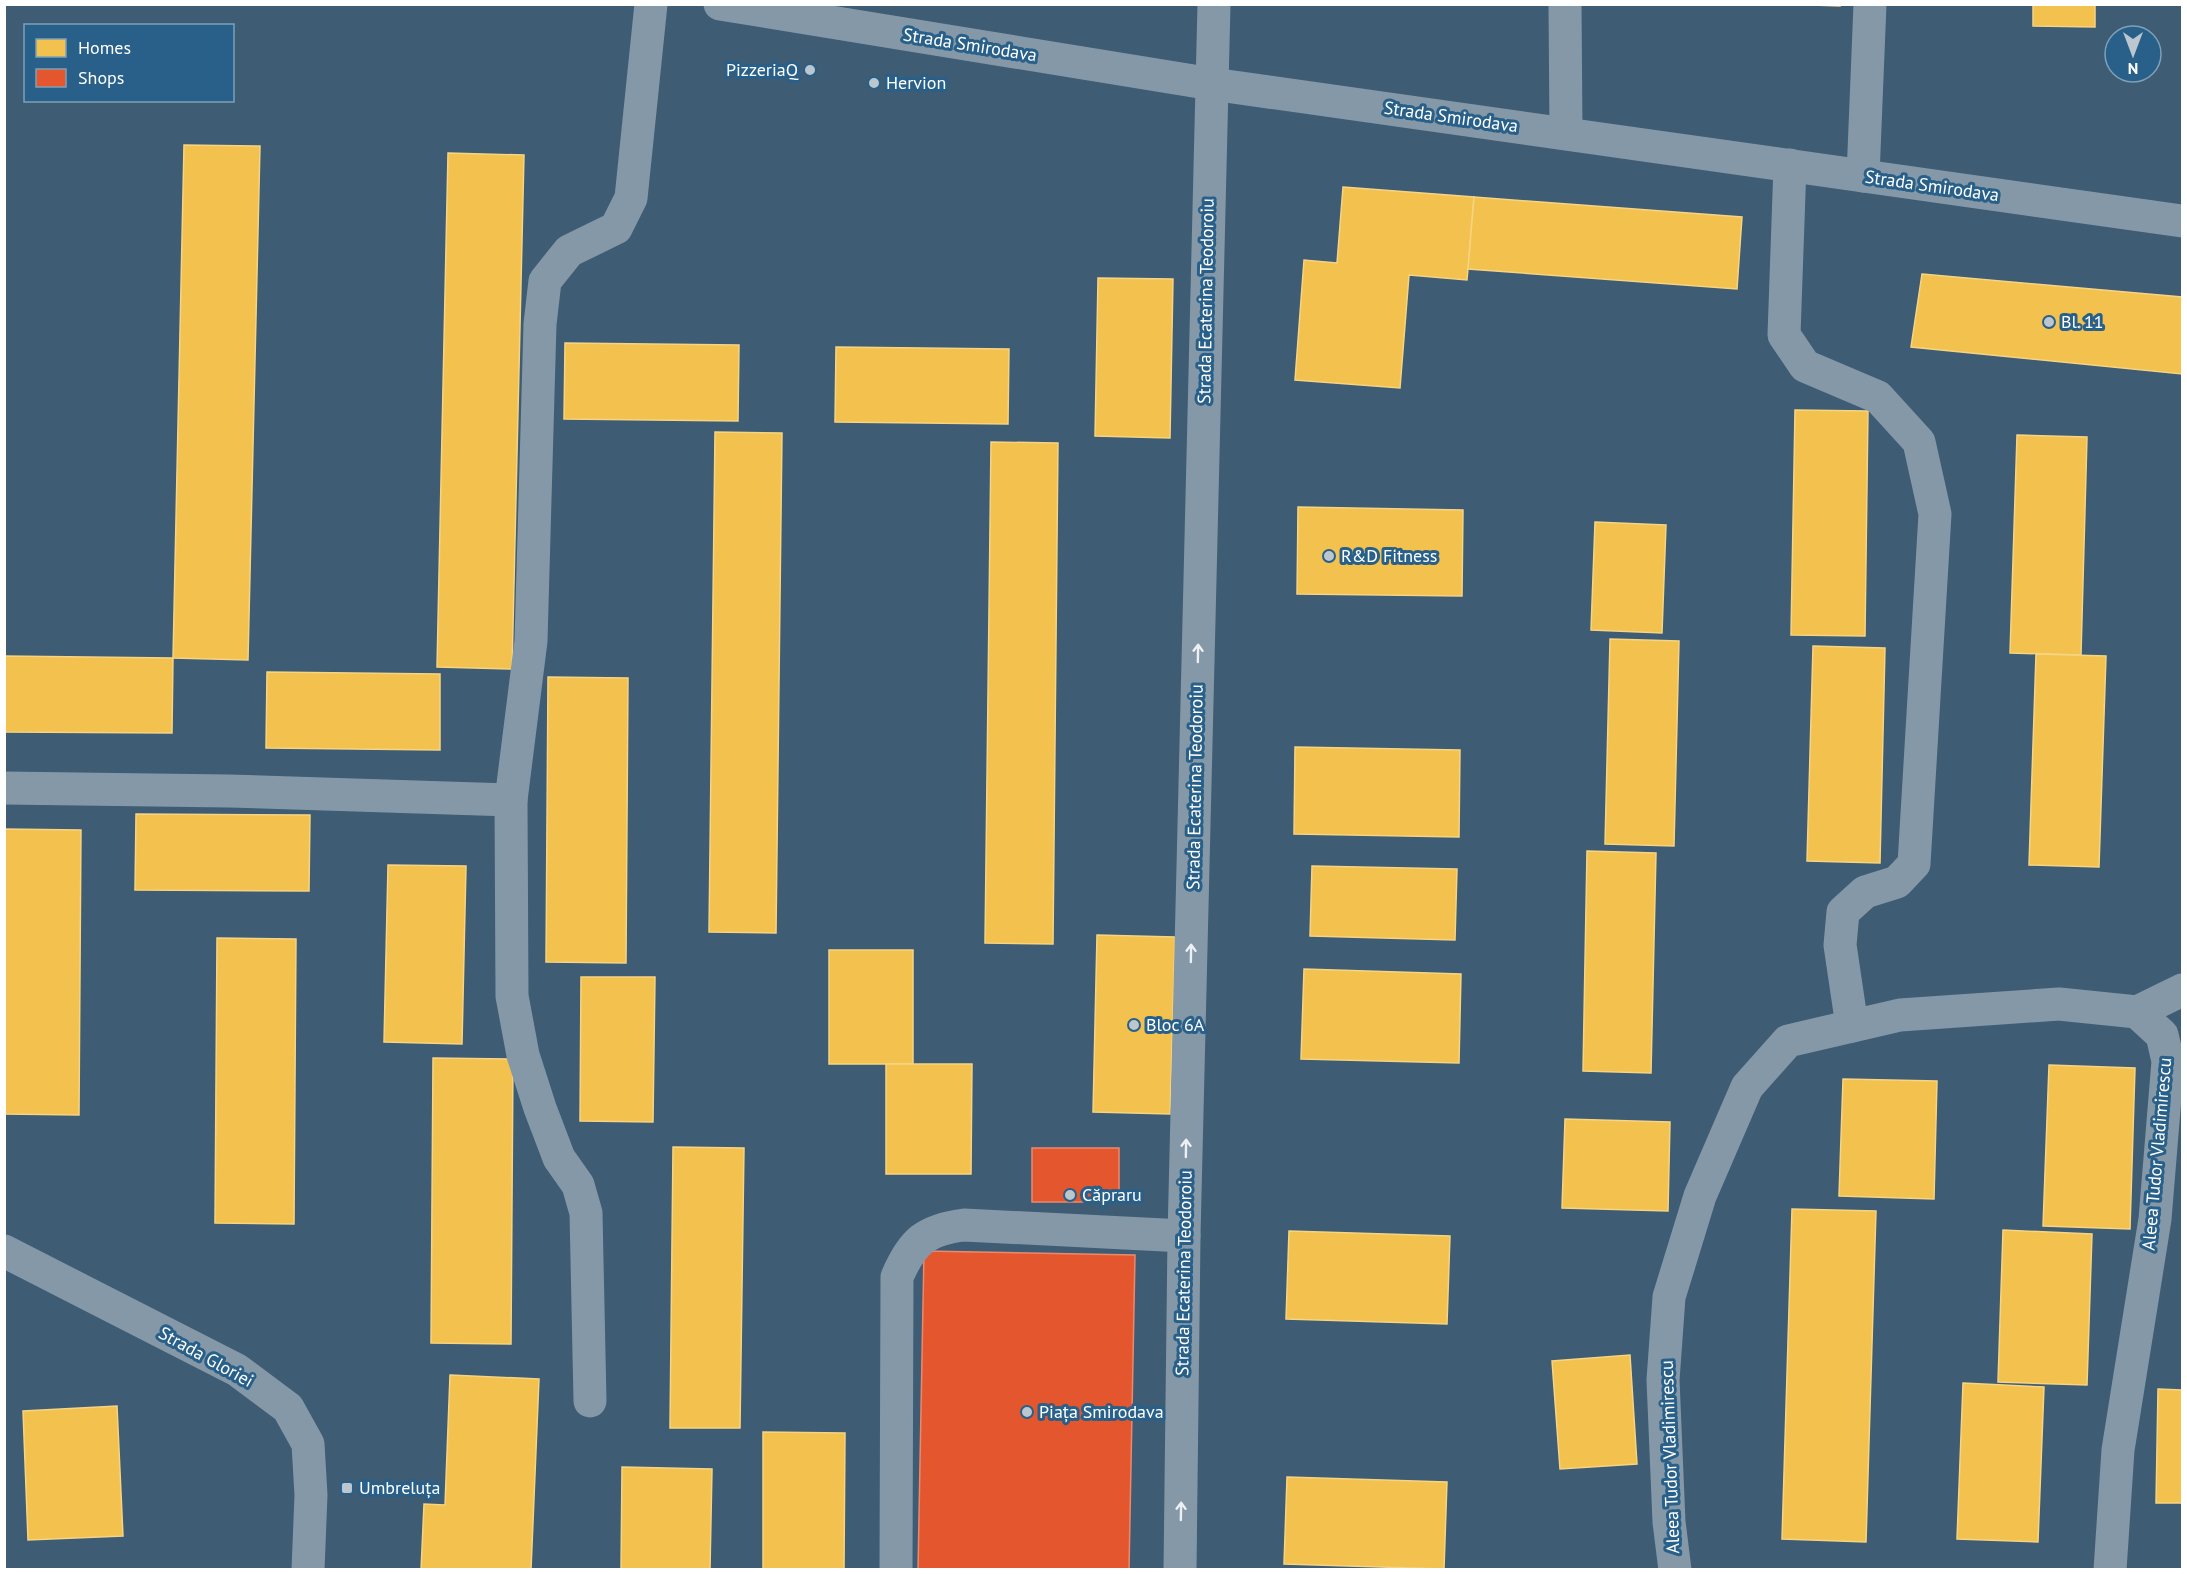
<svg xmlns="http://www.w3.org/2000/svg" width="2187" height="1574" font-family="'PT Sans',sans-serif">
  <rect width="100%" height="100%" fill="#3e5c73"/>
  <g fill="#f2c14e" stroke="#f6d483" stroke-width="1.5">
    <polygon points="1782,4 1840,4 1840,6"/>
    <polygon points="2033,4 2095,4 2095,27 2033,26"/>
    <polygon points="184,145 260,146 248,660 173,658"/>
    <polygon points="448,153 524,155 512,669 437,667"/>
    <polygon points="1343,187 1474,197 1467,280 1409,275 1400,388 1295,380 1304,260 1337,263"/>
    <polygon points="1474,197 1742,217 1737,289 1468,269"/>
    <polygon points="1922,274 2182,297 2182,374 1911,347"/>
    <polygon points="1098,278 1173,279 1170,438 1095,436"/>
    <polygon points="565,343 739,345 738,421 564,419"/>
    <polygon points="836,347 1009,349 1008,424 835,422"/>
    <polygon points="1795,410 1868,411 1865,636 1791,635"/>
    <polygon points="715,432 782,433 776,933 709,932"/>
    <polygon points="2017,435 2087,437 2081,655 2010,653"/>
    <polygon points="991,442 1058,443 1053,944 985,943"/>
    <polygon points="1298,507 1463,510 1462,596 1297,594"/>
    <polygon points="1595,522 1666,525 1662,633 1591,630"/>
    <polygon points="1610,639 1679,641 1674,846 1605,844"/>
    <polygon points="1813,646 1885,648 1880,863 1807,861"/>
    <polygon points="2036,654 2106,656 2099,867 2029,865"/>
    <polygon points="4,656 173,658 172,733 4,732"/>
    <polygon points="267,672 440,674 440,750 266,748"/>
    <polygon points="548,677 628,678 626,963 546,962"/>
    <polygon points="1295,747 1460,750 1459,837 1294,834"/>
    <polygon points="136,814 310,815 309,891 135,890"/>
    <polygon points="4,829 81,830 79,1115 4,1114"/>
    <polygon points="1587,851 1656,853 1651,1073 1583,1071"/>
    <polygon points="388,865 466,866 462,1044 384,1042"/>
    <polygon points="1312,866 1457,869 1455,940 1310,936"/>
    <polygon points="1097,935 1175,937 1170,1114 1093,1112"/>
    <polygon points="217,938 296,939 294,1224 215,1223"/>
    <rect x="829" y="950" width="84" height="114"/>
    <polygon points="1304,969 1461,974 1459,1063 1301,1059"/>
    <polygon points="581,977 655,977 653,1122 580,1121"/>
    <polygon points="433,1058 513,1059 511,1344 431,1343"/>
    <polygon points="886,1064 972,1064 971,1174 886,1174"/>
    <polygon points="2049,1065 2135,1068 2130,1229 2043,1226"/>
    <polygon points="1843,1079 1937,1081 1934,1199 1839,1196"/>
    <polygon points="1565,1119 1670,1122 1668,1211 1562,1208"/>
    <polygon points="673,1147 744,1148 740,1428 670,1428"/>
    <polygon points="1792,1209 1876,1211 1866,1542 1782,1539"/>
    <polygon points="2003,1230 2092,1234 2087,1385 1998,1382"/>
    <polygon points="1289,1231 1450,1236 1447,1324 1286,1319"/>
    <polygon points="1630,1355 1637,1464 1560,1469 1552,1361"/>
    <polygon points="450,1375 539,1379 531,1570 421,1570 424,1504 445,1505"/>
    <polygon points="1963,1383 2044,1387 2038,1542 1957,1539"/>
    <polygon points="2158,1389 2182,1390 2182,1503 2156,1503"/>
    <polygon points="117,1406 123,1536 28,1540 23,1411"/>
    <polygon points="763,1432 845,1433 844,1570 763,1570"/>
    <polygon points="622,1467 712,1469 710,1570 621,1570"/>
    <polygon points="1287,1477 1447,1482 1444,1569 1284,1564"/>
  </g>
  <g fill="#e4572e" stroke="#ec896d" stroke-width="1.5">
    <rect x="1032" y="1148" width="87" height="54"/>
    <polygon points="924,1251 1135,1255 1129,1570 918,1570"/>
  </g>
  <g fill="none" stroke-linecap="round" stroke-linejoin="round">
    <g stroke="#8598a8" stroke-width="33">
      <polyline points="720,4 1212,84 2182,221"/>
      <polyline points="1565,4 1566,133"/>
      <polyline points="1790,165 1784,335 1805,366 1878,397 1919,442 1935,514 1914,864 1897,882 1865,892 1843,912 1840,945 1852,1026"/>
      <polyline points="1863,176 1870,4"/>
      <polyline points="4,788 229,791 511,800"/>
      <polyline points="2137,1012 2182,990"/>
      <polyline points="4,1251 237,1370 288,1408 308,1444 311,1495 308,1570"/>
      <polyline points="590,1401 586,1213 578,1185 559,1158 540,1108 523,1055 512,996 511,800 531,641 540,324 545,281 569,251 616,228 631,198 651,4"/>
      <path d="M896,1570L897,1277C912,1242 925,1230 964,1225L1184,1236"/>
      <polyline points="1180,1570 1184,1236 1214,4"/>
      <polyline points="1675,1570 1669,1522 1663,1380 1669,1297 1700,1196 1747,1087 1788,1041 1900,1015 2059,1004 2137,1012 2162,1035 2168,1061 2155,1219 2118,1450 2110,1570"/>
    </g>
  </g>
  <defs><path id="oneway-shaft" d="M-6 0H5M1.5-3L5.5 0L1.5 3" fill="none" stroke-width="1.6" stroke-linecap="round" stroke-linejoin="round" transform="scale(1.5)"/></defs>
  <g stroke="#edf0f2">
    <use href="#oneway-shaft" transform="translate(1198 653) rotate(-89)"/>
    <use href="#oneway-shaft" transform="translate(1191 953) rotate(-89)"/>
    <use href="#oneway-shaft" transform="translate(1186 1148) rotate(-89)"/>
    <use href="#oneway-shaft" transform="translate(1181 1511) rotate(-89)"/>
  </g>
  <g fill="#bbc6ce" stroke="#286089" stroke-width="2">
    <circle cx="810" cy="70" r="6"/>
    <circle cx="874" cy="83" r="6"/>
    <circle cx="2049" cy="322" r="6"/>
    <circle cx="1329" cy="556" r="6"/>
    <circle cx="1134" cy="1025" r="6"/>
    <circle cx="1070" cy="1195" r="6"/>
    <circle cx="1027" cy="1412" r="6"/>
    <rect x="341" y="1482" width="12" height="12" rx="3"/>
  </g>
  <g text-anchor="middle" stroke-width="6" stroke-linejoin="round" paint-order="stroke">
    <g font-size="18" fill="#fff" stroke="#286089">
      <text transform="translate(970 45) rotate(9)" y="6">Strada Smirodava</text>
      <text transform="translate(1451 117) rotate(8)" y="6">Strada Smirodava</text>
      <text transform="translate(1932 186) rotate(8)" y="6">Strada Smirodava</text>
      <text transform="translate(1206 301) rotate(-89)" y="6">Strada Ecaterina Teodoroiu</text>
      <text transform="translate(1195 787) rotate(-89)" y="6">Strada Ecaterina Teodoroiu</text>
      <text transform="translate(2157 1154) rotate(-85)" y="6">Aleea Tudor Vladimirescu</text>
      <text transform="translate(1184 1273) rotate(-89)" y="6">Strada Ecaterina Teodoroiu</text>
      <text transform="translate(206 1357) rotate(29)" y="6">Strada Gloriei</text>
      <text transform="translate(1670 1457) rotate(-92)" y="6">Aleea Tudor Vladimirescu</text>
    </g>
    <g font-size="18" fill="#fff" stroke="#286089" text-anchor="start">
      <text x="798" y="76" text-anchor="end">PizzeriaQ</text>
      <text x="886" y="89">Hervion</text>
      <text x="2061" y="328">Bl. 11</text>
      <text x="1341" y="562">R&amp;D Fitness</text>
      <text x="1146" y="1031">Bloc 6A</text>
      <text x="1082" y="1201">Căpraru</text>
      <text x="1039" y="1418">Piața Smirodava</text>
      <text x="359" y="1494">Umbreluța</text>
    </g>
  </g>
  <rect width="2187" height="1574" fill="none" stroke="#ffffff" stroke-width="12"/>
  <rect x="24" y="24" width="210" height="78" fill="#286089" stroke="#7ea0b8" stroke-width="1.5"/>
  <rect x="36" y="39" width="30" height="18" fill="#f2c14e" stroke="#7ea0b8" stroke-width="1.5"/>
  <text x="78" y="54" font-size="18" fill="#ffffff">Homes</text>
  <rect x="36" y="69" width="30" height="18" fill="#e4572e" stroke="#7ea0b8" stroke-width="1.5"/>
  <text x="78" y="84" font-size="18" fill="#ffffff">Shops</text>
  <g transform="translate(2133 54) rotate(180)"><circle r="28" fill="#286089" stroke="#7ea0b8" stroke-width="1.5"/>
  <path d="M0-4.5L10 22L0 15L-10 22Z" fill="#bbc6ce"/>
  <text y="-9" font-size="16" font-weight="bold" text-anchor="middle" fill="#ffffff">N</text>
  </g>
</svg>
